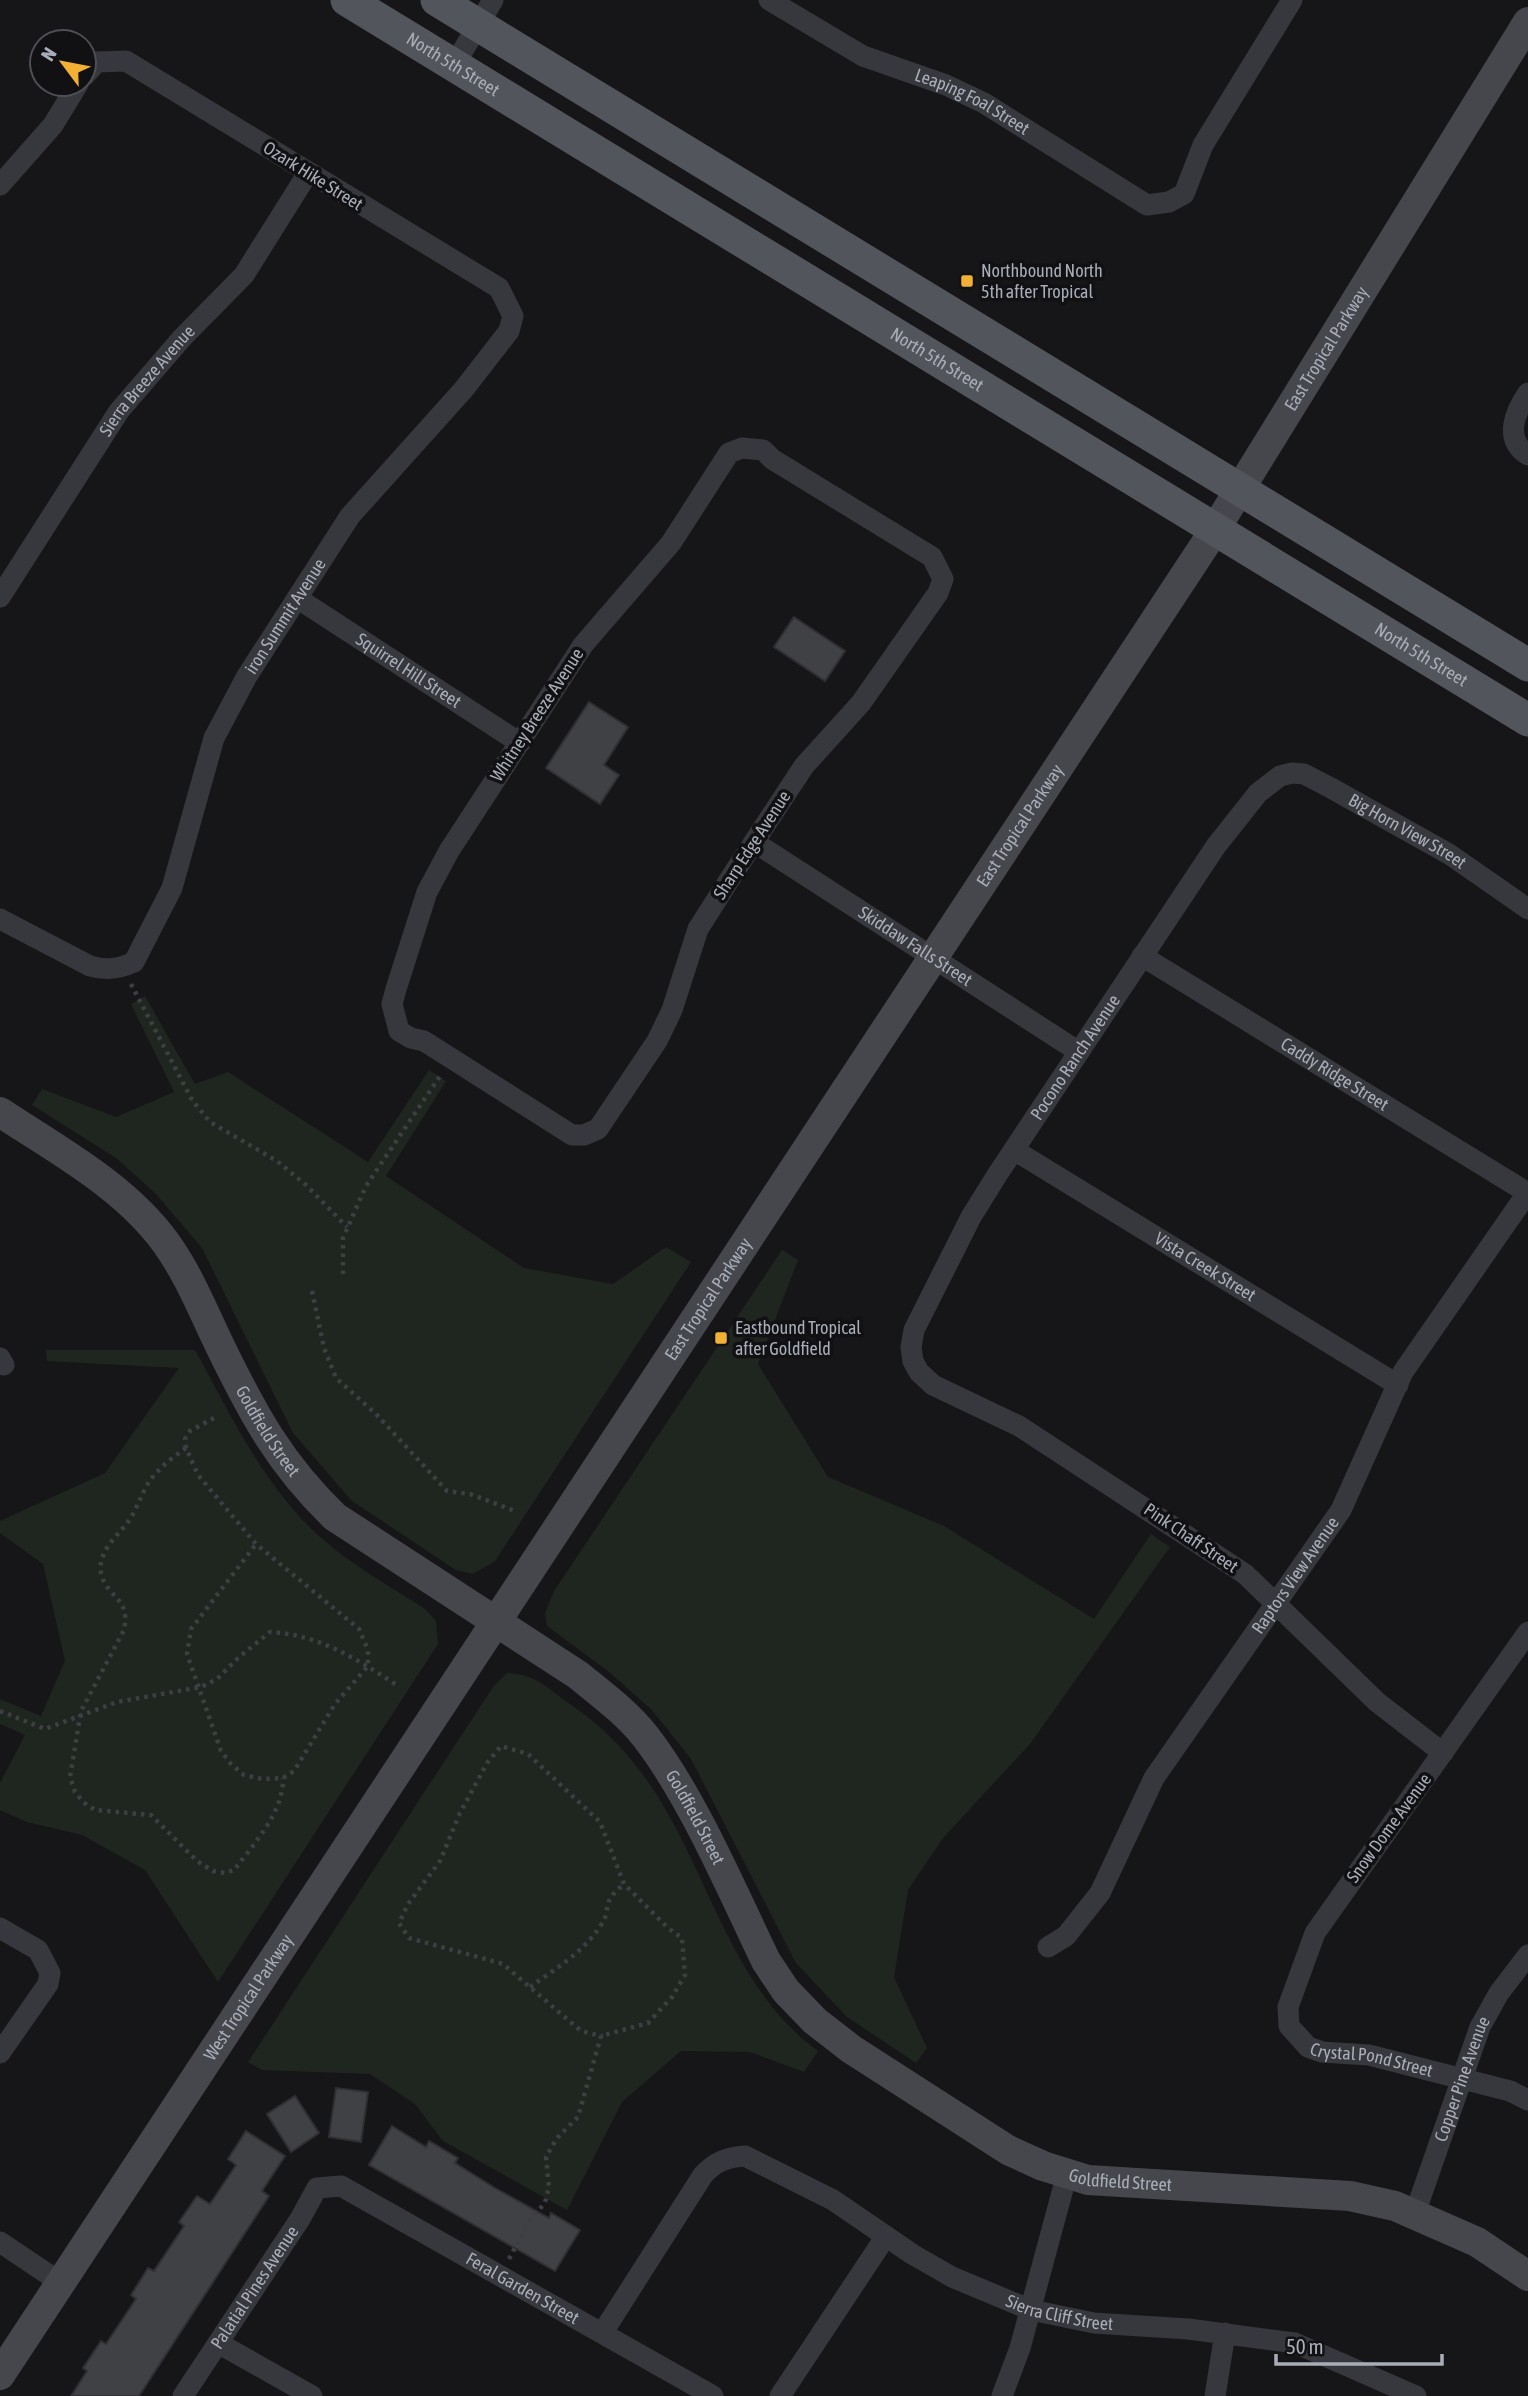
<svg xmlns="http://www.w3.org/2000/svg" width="1528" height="2396" font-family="'Asap Condensed',sans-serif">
  <rect width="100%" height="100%" fill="#161618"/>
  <g fill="#1e261f">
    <polygon points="145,996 195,1084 228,1072 368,1162 429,1070 446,1081 386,1176 524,1268 613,1284 666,1247 691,1262 495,1561 473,1574 456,1570 352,1501 293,1433 202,1248 155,1193 116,1158 32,1105 42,1089 116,1117 174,1092 131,1004"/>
    <polygon points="782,1250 798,1260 758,1364 828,1477 944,1526 1094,1619 1151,1534 1170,1547 1030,1744 943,1838 908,1890 894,1977 927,2048 916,2063 847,2017 796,1963 691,1759 652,1710 609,1672 547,1626 545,1613 554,1591"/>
    <path d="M46,1350H195C231,1415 263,1485 319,1536C350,1564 390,1586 425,1609L436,1621L438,1644L218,1982L145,1870L82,1835L27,1822L0,1810V1783L25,1735L0,1724V1699L41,1716L65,1661L43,1564L0,1533V1521L105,1473L179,1368L47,1361Z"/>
    <path d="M507,1673C536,1675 544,1685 567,1702C593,1719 618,1742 637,1767C707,1855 723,1982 818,2051L804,2072L750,2052L681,2051L622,2102L567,2210L443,2141L415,2104L370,2074L262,2070L248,2062L493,1687Z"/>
  </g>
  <g fill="#404145" stroke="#303034" stroke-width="2">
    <polygon points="794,617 845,651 825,681 774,647"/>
    <polygon points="589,702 628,727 604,765 619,775 600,804 546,768"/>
    <polygon points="336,2088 368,2092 361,2142 329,2137"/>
    <polygon points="295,2096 319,2133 291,2152 267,2114"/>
    <polygon points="392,2126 426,2147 429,2141 458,2158 455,2163 495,2188 549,2218 551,2213 580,2230 555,2271 369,2165"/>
    <polygon points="246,2131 285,2156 262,2191 269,2196 139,2396 71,2396 87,2371 83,2368 101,2341 106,2344 136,2299 131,2295 148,2268 154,2271 184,2226 179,2222 197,2196 210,2204 236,2165 228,2159"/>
  </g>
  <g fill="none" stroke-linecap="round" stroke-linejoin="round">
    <g stroke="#3d3f44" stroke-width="4.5" stroke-dasharray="3.5 5" stroke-linecap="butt">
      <polyline points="131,984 192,1100 210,1122 277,1161 306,1185 347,1227"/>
      <polyline points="343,1274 343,1238 366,1186 440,1076"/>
      <polyline points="312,1291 324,1348 336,1378 376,1414 447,1491 470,1494 515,1511"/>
      <polyline points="214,1418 190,1431 185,1439 186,1448 198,1475 256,1544 359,1629 368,1650 368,1666 335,1704 294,1771 283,1778 262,1779 244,1775 231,1764 221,1751 187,1654 191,1629 256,1544"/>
      <path d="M186,1448C176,1455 165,1463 157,1472C145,1484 141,1499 133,1514C123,1533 97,1548 101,1573C106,1598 131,1596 124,1630L81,1711L70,1777L75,1792L83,1802L95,1810L151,1815L197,1861L213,1871L225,1873L234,1870C254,1844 284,1811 283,1778"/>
      <path d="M0,1711L45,1729L117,1702L201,1687L217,1679L238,1658L270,1632C320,1635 357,1659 398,1686"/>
      <path d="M530,1987C555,1969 584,1952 601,1925C613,1906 599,1905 624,1884"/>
      <polyline points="509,2259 529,2221 545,2203 549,2187 546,2157 557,2138 578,2117 601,2036 581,2031 503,1964 409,1938 399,1923 408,1904 440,1861 460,1813 487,1763 501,1746 528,1754 600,1822 624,1884 668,1928 682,1938 685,1975 672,1997 648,2023 601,2036"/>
    </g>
    <g stroke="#37383d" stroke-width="21">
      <path id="s1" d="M769,0L863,56L946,85L984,103L1147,205L1169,202L1184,194L1203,145L1292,0"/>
      <polyline points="453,67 493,0"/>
      <polyline points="0,185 53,125 78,84"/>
      <path d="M1528,393C1515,412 1503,439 1528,455"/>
      <polygon points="742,448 763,450 772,459 932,557 943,579 938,593 861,703 804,766 733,874 698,929 672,1010 657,1041 598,1129 584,1135 572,1135 424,1041 411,1038 399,1031 392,1004 396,989 427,892 449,851 583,645 671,543 729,453"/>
      <path id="s2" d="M0,597L119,411L182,338L244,275L308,173"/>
      <path id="s3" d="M297,598L520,743"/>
      <path id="s4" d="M754,842L1079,1052"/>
      <path id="s5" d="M0,919L90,966C106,971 119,969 134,962L172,888L214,738L247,676L350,516L464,389L509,331L513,316L499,288L126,61L97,62L84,76"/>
      <path id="s6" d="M1142,956L1528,1193"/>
      <path id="s7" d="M1014,1150L1398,1385"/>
      <polyline points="0,1358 4,1365"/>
      <path id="s8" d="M1528,1632L1315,1933L1288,2007L1289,2026L1308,2047L1322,2052L1369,2055L1510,2091L1528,2100"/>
      <path id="s9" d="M1443,1753L1377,1702L1245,1574L1019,1426L933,1385L919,1372L913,1361L911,1347L914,1330L971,1217L997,1175L1216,846L1258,793L1280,776L1292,773L1304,774L1331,788L1449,854L1528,909"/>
      <polyline points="0,1928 38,1950 50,1973 48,1984 0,2053"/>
      <path id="s10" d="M1048,1947L1066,1936L1100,1893L1154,1778L1341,1510L1403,1372L1528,1192"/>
      <path id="s11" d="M1415,2213L1480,2027L1499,1993L1528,1955"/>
      <polyline points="0,2242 61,2283"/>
      <path id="s12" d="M603,2332L703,2175C715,2162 727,2157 745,2156L833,2200L912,2254L952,2277L1031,2310L1094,2323L1188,2329L1295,2343L1416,2396"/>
      <polyline points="218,2343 312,2396"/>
      <path id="s13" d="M183,2396L300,2219L317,2188L341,2186L713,2396"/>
      <polyline points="780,2396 886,2236"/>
      <polyline points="1002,2396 1020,2348 1067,2174"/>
      <polyline points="1215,2396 1225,2333"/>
    </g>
    <g stroke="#45474d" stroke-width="30">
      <path id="s14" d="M0,1112C57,1150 125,1186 166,1243C189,1275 203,1311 220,1346C253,1414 280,1464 335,1517L578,1675C601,1694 626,1712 645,1736C692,1796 732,1891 766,1961L786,1991L815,2021L851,2049L1008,2150L1043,2166L1088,2180L1350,2196L1395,2206L1477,2242L1528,2276"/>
      <path id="s15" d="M0,2375L1214,531L1528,22"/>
    </g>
    <g stroke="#53555c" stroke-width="33">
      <path id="s16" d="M347,0L1528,720"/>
      <polyline points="437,0 1528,665"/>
    </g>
  </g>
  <g fill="#f2b134" stroke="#111113" stroke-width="2.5">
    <rect x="960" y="274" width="14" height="14" rx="3.5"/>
    <rect x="714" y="1331" width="14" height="14" rx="3.5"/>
  </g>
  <g text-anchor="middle" stroke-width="7" stroke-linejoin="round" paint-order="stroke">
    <g font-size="18" fill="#a8adb8" stroke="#111113">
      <text dy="6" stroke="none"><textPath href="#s16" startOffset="124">North 5th Street</textPath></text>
      <text dy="6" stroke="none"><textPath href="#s1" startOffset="228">Leaping Foal Street</textPath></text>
      <text transform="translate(313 176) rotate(32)" y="6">Ozark Hike Street</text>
      <text dy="6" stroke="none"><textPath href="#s15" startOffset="2422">East Tropical Parkway</textPath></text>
      <text dy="6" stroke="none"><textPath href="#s16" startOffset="691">North 5th Street</textPath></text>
      <text dy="6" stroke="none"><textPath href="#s2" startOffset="262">Sierra Breeze Avenue</textPath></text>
      <text dy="6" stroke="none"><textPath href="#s5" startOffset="527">iron Summit Avenue</textPath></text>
      <text dy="6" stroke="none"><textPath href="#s16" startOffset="1258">North 5th Street</textPath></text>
      <text dy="6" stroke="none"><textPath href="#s3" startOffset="133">Squirrel Hill Street</textPath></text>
      <text transform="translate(537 715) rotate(-57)" y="6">Whitney Breeze Avenue</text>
      <text dy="6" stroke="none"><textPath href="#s15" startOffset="1855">East Tropical Parkway</textPath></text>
      <text dy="6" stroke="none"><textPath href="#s9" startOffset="1505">Big Horn View Street</textPath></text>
      <text transform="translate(752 845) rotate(-57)" y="6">Sharp Edge Avenue</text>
      <text dy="6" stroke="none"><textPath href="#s4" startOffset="192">Skiddaw Falls Street</textPath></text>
      <text dy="6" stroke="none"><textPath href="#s9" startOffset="1013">Pocono Ranch Avenue</textPath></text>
      <text dy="6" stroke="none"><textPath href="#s6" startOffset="226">Caddy Ridge Street</textPath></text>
      <text dy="6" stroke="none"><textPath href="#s7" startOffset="224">Vista Creek Street</textPath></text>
      <text dy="6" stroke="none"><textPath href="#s15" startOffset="1288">East Tropical Parkway</textPath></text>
      <text dy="6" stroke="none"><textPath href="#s14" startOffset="427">Goldfield Street</textPath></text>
      <text transform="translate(1191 1538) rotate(34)" y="6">Pink Chaff Street</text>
      <text dy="6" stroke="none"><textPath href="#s10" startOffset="450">Raptors View Avenue</textPath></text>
      <text dy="6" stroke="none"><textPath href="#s14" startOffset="1013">Goldfield Street</textPath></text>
      <text transform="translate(1389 1828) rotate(-54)" y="6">Snow Dome Avenue</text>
      <text dy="6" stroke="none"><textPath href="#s15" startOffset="452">West Tropical Parkway</textPath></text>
      <text dy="6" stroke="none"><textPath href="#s8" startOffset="560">Crystal Pond Street</textPath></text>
      <text dy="6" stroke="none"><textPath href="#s11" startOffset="142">Copper Pine Avenue</textPath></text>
      <text dy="6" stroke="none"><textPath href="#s14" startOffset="1601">Goldfield Street</textPath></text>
      <text dy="6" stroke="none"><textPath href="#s13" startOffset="130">Palatial Pines Avenue</textPath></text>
      <text dy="6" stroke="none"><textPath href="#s13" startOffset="480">Feral Garden Street</textPath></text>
      <text dy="6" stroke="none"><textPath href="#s12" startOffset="588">Sierra Cliff Street</textPath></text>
    </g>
    <g font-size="18" fill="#a8adb8" stroke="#111113" text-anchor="start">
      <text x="981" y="277">Northbound North<tspan x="981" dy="21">5th after Tropical</tspan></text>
      <text x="735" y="1334">Eastbound Tropical<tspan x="735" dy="21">after Goldfield</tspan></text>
    </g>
  </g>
  <g transform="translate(63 63) rotate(302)"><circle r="33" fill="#111113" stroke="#4d4f55" stroke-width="2"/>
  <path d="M0-5L12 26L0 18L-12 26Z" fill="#f2b134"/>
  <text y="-10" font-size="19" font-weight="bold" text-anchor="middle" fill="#a8adb8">N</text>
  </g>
  <path d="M1276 2354v10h166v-10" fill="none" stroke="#a8adb8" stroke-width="3.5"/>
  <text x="1286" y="2354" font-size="21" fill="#a8adb8" stroke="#111113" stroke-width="5" paint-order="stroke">50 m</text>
</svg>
